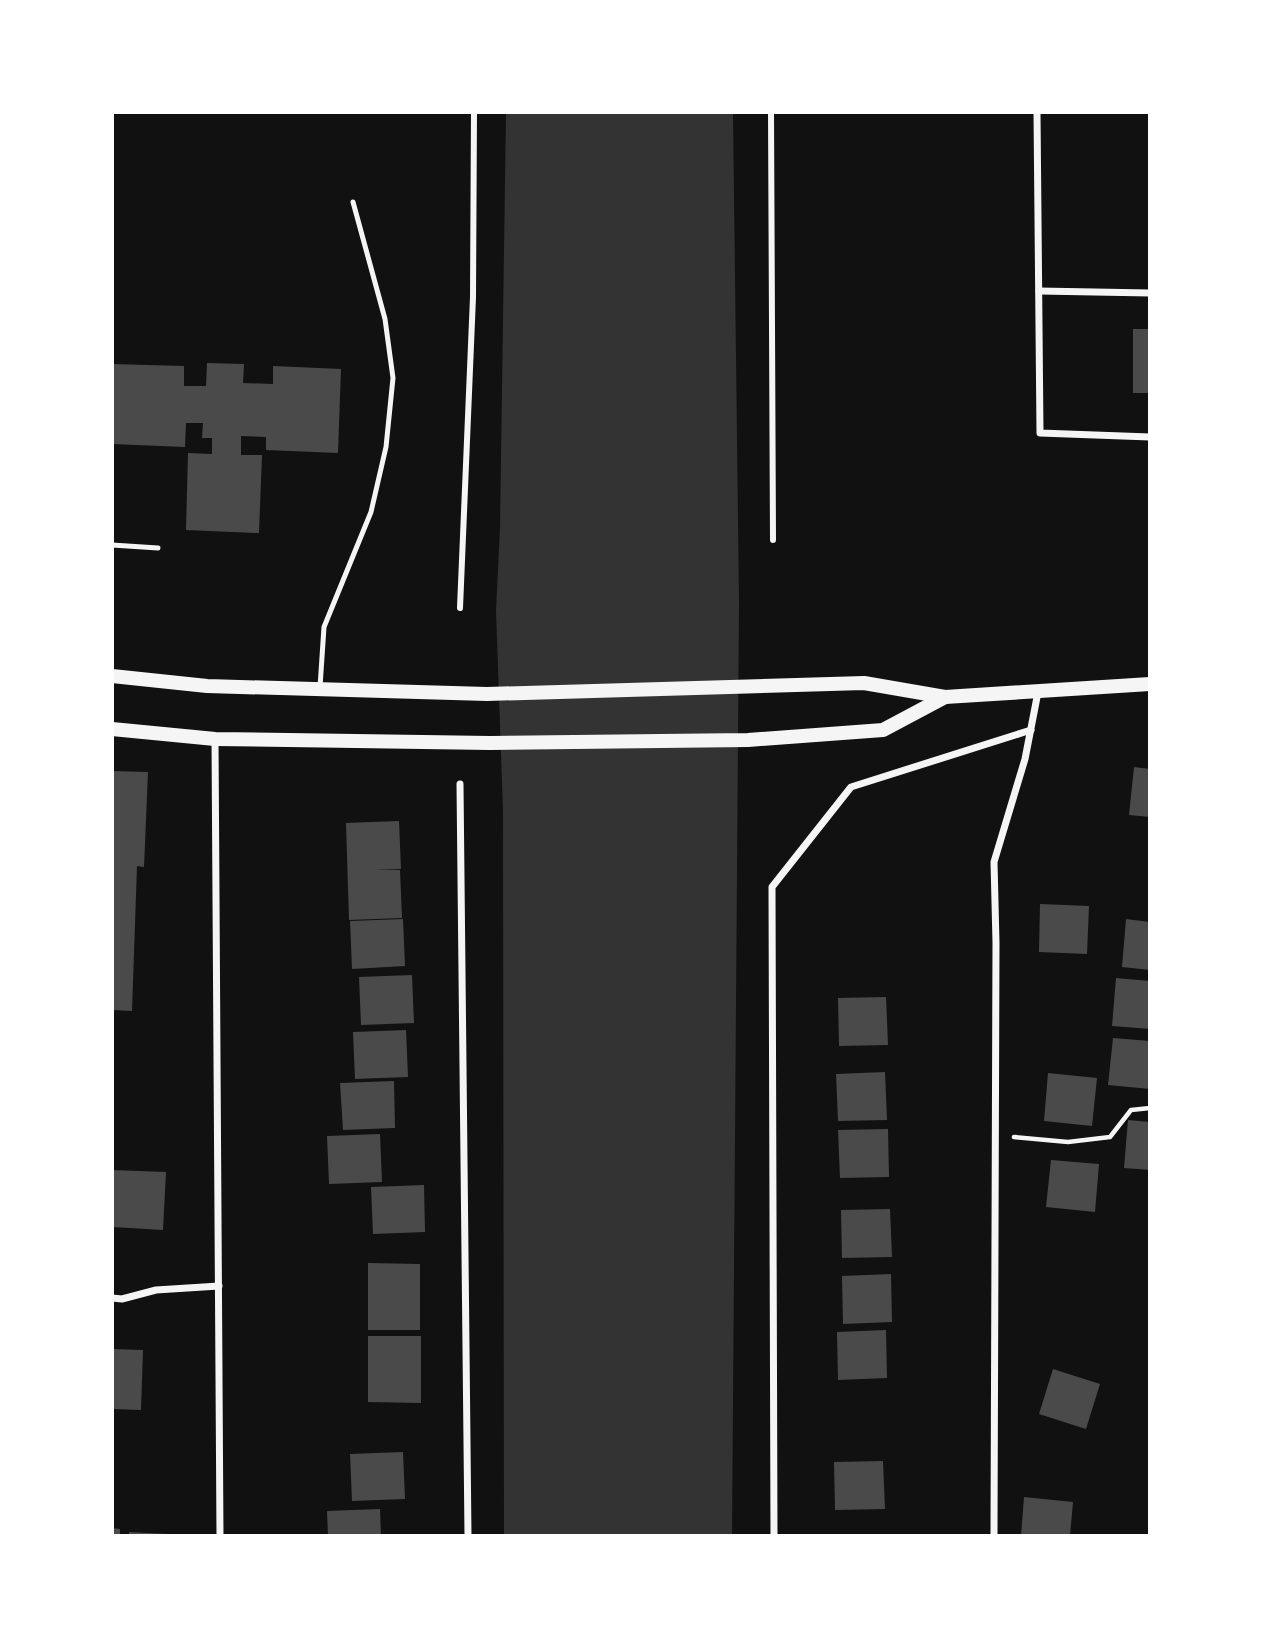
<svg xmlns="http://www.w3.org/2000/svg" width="1262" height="1648" font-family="'IBM Plex Sans',sans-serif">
  <rect width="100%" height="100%" fill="#111"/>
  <polygon fill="#333" points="506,112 733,112 739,602 732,1536 504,1536 503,811 496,610 500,528"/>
  <g fill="#4a4a4a">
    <rect x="1133" y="329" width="17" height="64"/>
    <polygon points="207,363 244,364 243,383 273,384 273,366 341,369 338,453 266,450 266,437 241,436 241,455 262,455 259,533 186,530 188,453 212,454 212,438 202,438 203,423 186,423 185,447 112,444 112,364 184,366 184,386 206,386"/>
    <polygon points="1134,767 1150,769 1150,817 1129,815"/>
    <polygon points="112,771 148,772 144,867 137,866 132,1011 112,1010"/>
    <polygon points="399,821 401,869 374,870 400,870 402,918 349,920 346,823"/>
    <polygon points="1040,904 1089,906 1087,954 1039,952"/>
    <polygon points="403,919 405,966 352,969 350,921"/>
    <polygon points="1126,919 1150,922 1150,970 1122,967"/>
    <polygon points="412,975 414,1023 361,1025 359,977"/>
    <polygon points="1116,978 1150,981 1150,1029 1112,1026"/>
    <polygon points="886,997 888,1045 839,1046 838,998"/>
    <polygon points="406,1030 408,1077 355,1079 353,1032"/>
    <polygon points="1113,1038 1150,1041 1150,1089 1108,1085"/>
    <polygon points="885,1072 887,1120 838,1121 836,1074"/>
    <polygon points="1048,1073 1097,1078 1092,1126 1044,1121"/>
    <polygon points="394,1081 395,1128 343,1130 340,1083"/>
    <polygon points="1128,1120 1150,1122 1150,1170 1124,1168"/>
    <polygon points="888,1129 889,1177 840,1178 838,1130"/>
    <polygon points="380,1134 382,1182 329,1184 327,1136"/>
    <polygon points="1051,1160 1099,1164 1095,1212 1046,1207"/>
    <polygon points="112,1170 166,1172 163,1230 112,1227"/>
    <polygon points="424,1185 425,1232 373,1234 371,1187"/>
    <polygon points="890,1209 892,1257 842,1258 841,1210"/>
    <polygon points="368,1263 420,1264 420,1330 368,1330"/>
    <polygon points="891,1274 892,1322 843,1324 842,1276"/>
    <polygon points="886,1330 887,1378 838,1380 837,1332"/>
    <polygon points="368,1336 421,1336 421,1403 368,1402"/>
    <polygon points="112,1349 143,1350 141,1410 112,1409"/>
    <polygon points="1053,1369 1100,1384 1086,1429 1039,1414"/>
    <polygon points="403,1452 405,1499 352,1501 350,1454"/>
    <polygon points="883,1461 885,1509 835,1510 834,1462"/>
    <polygon points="1024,1497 1073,1502 1070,1536 1021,1536"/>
    <polygon points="380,1509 381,1536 328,1536 327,1511"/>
    <polygon points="112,1528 120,1529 120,1536 112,1536"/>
    <polygon points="129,1532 168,1534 168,1536 129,1536"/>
  </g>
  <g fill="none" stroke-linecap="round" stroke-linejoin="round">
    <polyline stroke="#f5f5f5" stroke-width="4.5" points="1014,1137 1068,1142 1110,1137 1131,1110 1150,1108"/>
    <g stroke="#f5f5f5" stroke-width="5">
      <polyline points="112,545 158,548"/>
      <polyline points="320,687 324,627 371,512 386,447 393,378 385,319 353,202"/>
    </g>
    <g stroke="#f5f5f5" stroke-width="6">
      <polyline points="771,112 773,540"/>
      <polyline points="460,608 473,297 474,112"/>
    </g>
    <g stroke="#f5f5f5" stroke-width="7">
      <polyline points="1037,112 1040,433 1150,437"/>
      <polyline points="1039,291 1150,293"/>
      <polyline points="215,739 220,1536"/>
      <polyline points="460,784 468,1536"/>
      <polyline points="112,1298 122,1299 156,1290 219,1286"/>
      <polyline points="774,1536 772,887 851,787 1031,730"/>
      <polyline points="994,1536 996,943 994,862 1025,759 1038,692"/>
    </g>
    <g stroke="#f5f5f5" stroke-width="14">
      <polyline points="112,676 207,686 487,694 864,683 945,697 1150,684"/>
      <polyline points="112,729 215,739 490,743 748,740 883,730 945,697"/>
    </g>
  </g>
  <rect width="1262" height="1648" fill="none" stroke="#ffffff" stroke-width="228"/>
</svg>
